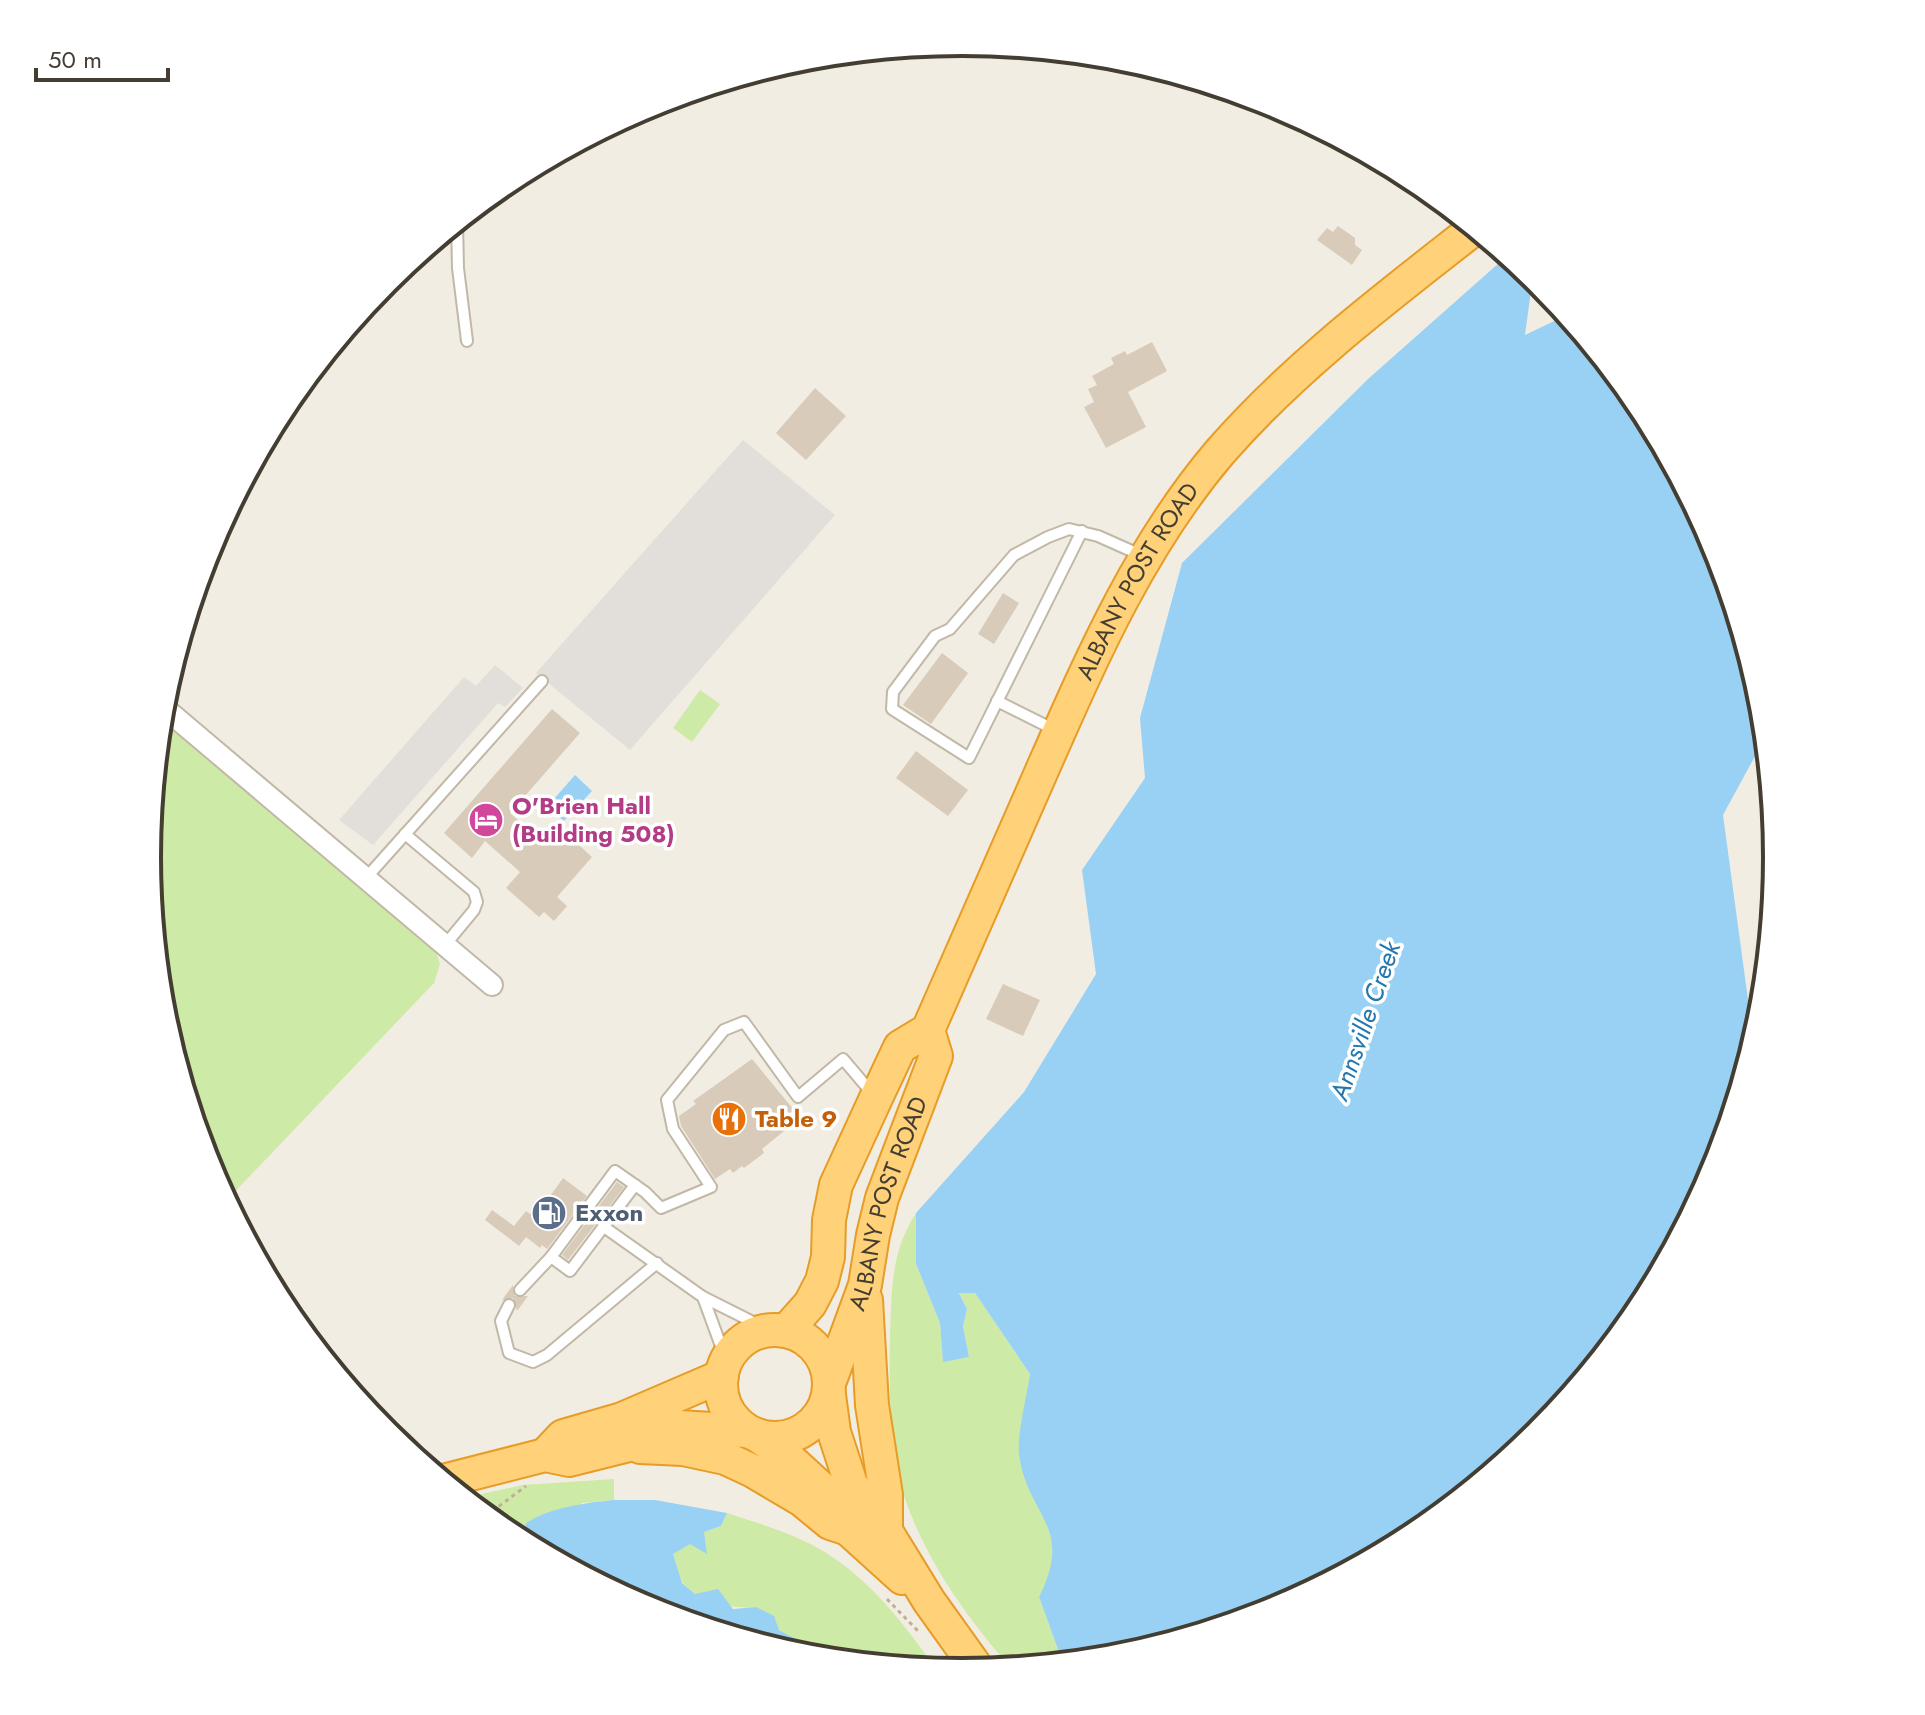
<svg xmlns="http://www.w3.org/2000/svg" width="1925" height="1715" font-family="Jost,sans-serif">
  <rect width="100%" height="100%" fill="#f2ede2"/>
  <g fill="#ceeaa7">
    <polygon points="700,690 720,704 692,742 673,728"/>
    <polygon points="160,726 177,730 436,952 440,964 434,983 226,1201 209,1169 163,1016 147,857"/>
    <path d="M916,1213V1264L940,1323L943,1361L969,1357L963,1326L967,1309L959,1292L975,1293L1030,1374L1019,1452L1043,1511L1053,1545L1051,1573L1039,1597L1063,1663L1011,1668C967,1618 927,1562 905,1499C889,1453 889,1385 890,1336C892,1289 890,1254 916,1213Z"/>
    <polygon points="614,1479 614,1500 582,1503 534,1545 534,1549 509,1535 463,1498 523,1485"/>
    <path d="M727,1513C757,1523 790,1532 818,1548C869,1577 904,1624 937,1670L835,1660L779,1630L756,1607C733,1609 701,1604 684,1584C678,1577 676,1564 673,1554L704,1532L721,1526Z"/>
  </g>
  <g fill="#e2dfdb">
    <polygon points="743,440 835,515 630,750 536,673"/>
    <polygon points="495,665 523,688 505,707 498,703 373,845 339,820 464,677 476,686"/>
  </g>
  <g fill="#99d1f5">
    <path d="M1508,255L1533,276L1525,335L1567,315L1641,405L1716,546L1762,699L1766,736L1723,815L1754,1044L1716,1170L1640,1311L1539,1434L1415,1536L1274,1611L1121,1657L1063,1663L1039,1597C1075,1525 1027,1517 1019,1454C1017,1435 1027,1395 1030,1374L975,1293H959L967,1309L963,1326L969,1357L943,1362L940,1323L916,1264V1213L1024,1092L1096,974L1082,870L1145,778L1140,718L1182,563L1368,379Z"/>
    <polygon points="575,775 592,791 564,821 547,807"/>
    <path d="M614,1500H655L727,1513L721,1526L704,1532L707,1554L690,1544L673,1554L682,1583L695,1594L718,1589L733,1609L756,1607L774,1616L779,1630L835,1660L803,1657L650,1611L534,1549V1545L524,1535L526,1523C551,1507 585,1503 614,1500Z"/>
  </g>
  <g fill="#d8cbba">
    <polygon points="1338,226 1355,238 1355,245 1362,250 1352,265 1317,240 1327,228 1333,232"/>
    <polygon points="1152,342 1167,371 1128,392 1146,427 1106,448 1084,407 1094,402 1088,389 1097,385 1092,376 1114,364 1111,358 1125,351 1127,355"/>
    <polygon points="815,388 846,416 806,460 776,433"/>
    <polygon points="1003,593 1019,603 994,644 978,634"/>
    <polygon points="942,653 968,673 931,724 903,705"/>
    <polygon points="552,709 580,733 510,813 545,844 559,827 592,857 557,897 567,906 554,921 544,912 539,917 506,888 520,872 485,841 472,858 444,833"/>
    <polygon points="916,751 968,790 948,816 896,778"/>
    <polygon points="1003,984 1040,1000 1023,1036 986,1019"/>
    <polygon points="752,1059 794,1110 783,1118 789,1127 762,1149 764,1153 744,1168 742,1166 733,1173 730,1169 715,1179 681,1126 679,1116 696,1104 693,1101"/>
    <polygon points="563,1178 587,1196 547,1249 542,1245 540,1248 526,1237 519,1246 485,1220 492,1210 514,1226 526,1211 530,1214 544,1196 548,1199"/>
    <polygon points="617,1182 624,1187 568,1260 562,1255"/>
    <polygon points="513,1285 515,1296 528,1296 517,1311 513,1298 502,1300"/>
  </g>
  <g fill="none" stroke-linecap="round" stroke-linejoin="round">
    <defs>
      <g id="service">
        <polyline points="457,222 458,268 467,341"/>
        <polyline points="1082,531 969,758 892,709 893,692 935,636 950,629 1014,555 1048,537 1069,529 1098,536 1143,556"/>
        <polyline points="997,701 1057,731"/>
        <polyline points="405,834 474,892 477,902 474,910 445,945"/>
        <polyline points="366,878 542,681"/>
        <polyline points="604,1227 703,1297 769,1330"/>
        <polyline points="551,1257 570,1271 635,1185"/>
        <polyline points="520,1290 551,1257 615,1171 645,1192 661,1208 711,1187 673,1129 667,1100 724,1030 744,1022 798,1097 843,1059 871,1092"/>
        <polyline points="703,1297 721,1346 725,1364"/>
        <polyline points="509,1305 501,1321 509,1353 533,1362 547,1355 657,1263"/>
      </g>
      <polyline id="minor" points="162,706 492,985"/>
      <g id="trunk">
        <polyline points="866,1300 872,1405 886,1495 886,1531"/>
        <circle cx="775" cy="1384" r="54"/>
        <path id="s1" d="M786,1331L810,1304L822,1281L828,1257L829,1220L836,1185L876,1098L900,1047L928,1030C966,943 1004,856 1043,768C1092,657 1140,546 1220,452C1295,366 1386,298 1475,228"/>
        <path id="s2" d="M831,1378L865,1285L873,1235L882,1198L936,1056L928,1030"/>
        <polyline points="829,1395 834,1432 851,1484 872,1515 886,1531 929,1601 979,1671"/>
        <polyline points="757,1435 786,1456 844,1509 849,1530 902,1578"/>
        <polyline points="640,1447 683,1449 725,1458 753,1471 802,1500 830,1523 845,1528"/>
        <polyline points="545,1455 563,1436 622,1419 722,1376"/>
        <polyline points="443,1481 545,1455 569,1460 629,1445 660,1431 679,1427 746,1431"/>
      </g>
    </defs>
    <use href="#service" stroke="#c1b8a7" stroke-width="14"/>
    <use href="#minor" stroke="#c1b8a7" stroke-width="24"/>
    <use href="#trunk" stroke="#e79c27" stroke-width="36"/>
    <g stroke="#c1b095" stroke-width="3" stroke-dasharray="4 4" stroke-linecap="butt">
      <polyline points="486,1516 526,1486"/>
      <polyline points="887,1599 918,1631"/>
    </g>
    <use href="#service" stroke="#fff" stroke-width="10"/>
    <use href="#minor" stroke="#fff" stroke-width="20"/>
    <use href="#trunk" stroke="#ffd178" stroke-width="32"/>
  </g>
  <defs>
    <symbol id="hotel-disc" viewBox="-11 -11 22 22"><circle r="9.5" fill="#d1479c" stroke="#fff"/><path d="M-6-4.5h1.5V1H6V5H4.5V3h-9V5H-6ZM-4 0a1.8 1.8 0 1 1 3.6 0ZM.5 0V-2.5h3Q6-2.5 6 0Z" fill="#fff"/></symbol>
    <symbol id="restaurant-disc" viewBox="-11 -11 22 22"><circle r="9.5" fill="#e8710a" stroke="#fff"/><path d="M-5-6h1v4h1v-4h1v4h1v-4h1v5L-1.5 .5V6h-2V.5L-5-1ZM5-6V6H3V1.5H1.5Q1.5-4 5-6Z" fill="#fff"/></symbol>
    <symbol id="fuel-disc" viewBox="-11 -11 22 22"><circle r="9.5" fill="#5c6f8a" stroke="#fff"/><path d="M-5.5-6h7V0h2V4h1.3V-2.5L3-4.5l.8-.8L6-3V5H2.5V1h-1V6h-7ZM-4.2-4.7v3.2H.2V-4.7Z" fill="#fff"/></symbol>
  </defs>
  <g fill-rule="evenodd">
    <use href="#hotel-disc" x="466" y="800" width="40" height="40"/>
    <use href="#restaurant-disc" x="709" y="1099" width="40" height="40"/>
    <use href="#fuel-disc" x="529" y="1193" width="40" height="40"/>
  </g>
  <g text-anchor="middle" stroke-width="7" stroke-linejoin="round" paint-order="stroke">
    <g font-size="24" fill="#443d32" stroke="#fff">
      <text dy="8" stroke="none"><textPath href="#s1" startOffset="840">ALBANY POST ROAD</textPath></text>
      <text dy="8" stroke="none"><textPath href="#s2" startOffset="184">ALBANY POST ROAD</textPath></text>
    </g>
    <g font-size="24" font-weight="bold" fill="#b23c85" stroke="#fff" text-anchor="start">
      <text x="512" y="814">O'Brien Hall<tspan x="512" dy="28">(Building 508)</tspan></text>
    </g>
    <g font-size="24" font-weight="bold" fill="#c56008" stroke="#fff" text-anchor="start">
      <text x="755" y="1127">Table 9</text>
    </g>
    <g font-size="24" font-weight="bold" fill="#4e5e75" stroke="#fff" text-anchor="start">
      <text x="575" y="1221">Exxon</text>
    </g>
    <g font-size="26" font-style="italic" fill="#2478ae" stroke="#fff">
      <text transform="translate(1365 1021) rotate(-71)" y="9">Annsville Creek</text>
    </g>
  </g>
  <path d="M0 0H1925V1715H0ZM161 857a801 801 0 1 1 1602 0a801 801 0 1 1-1602 0Z" fill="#fff" fill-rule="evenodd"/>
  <path fill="none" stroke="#443d32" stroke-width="4" d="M161 857a801 801 0 1 1 1602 0a801 801 0 1 1-1602 0Z"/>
  <path d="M36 68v12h132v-12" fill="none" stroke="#443d32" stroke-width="4"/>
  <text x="48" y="68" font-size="24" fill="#443d32" stroke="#ffffff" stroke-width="6" paint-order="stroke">50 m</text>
</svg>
